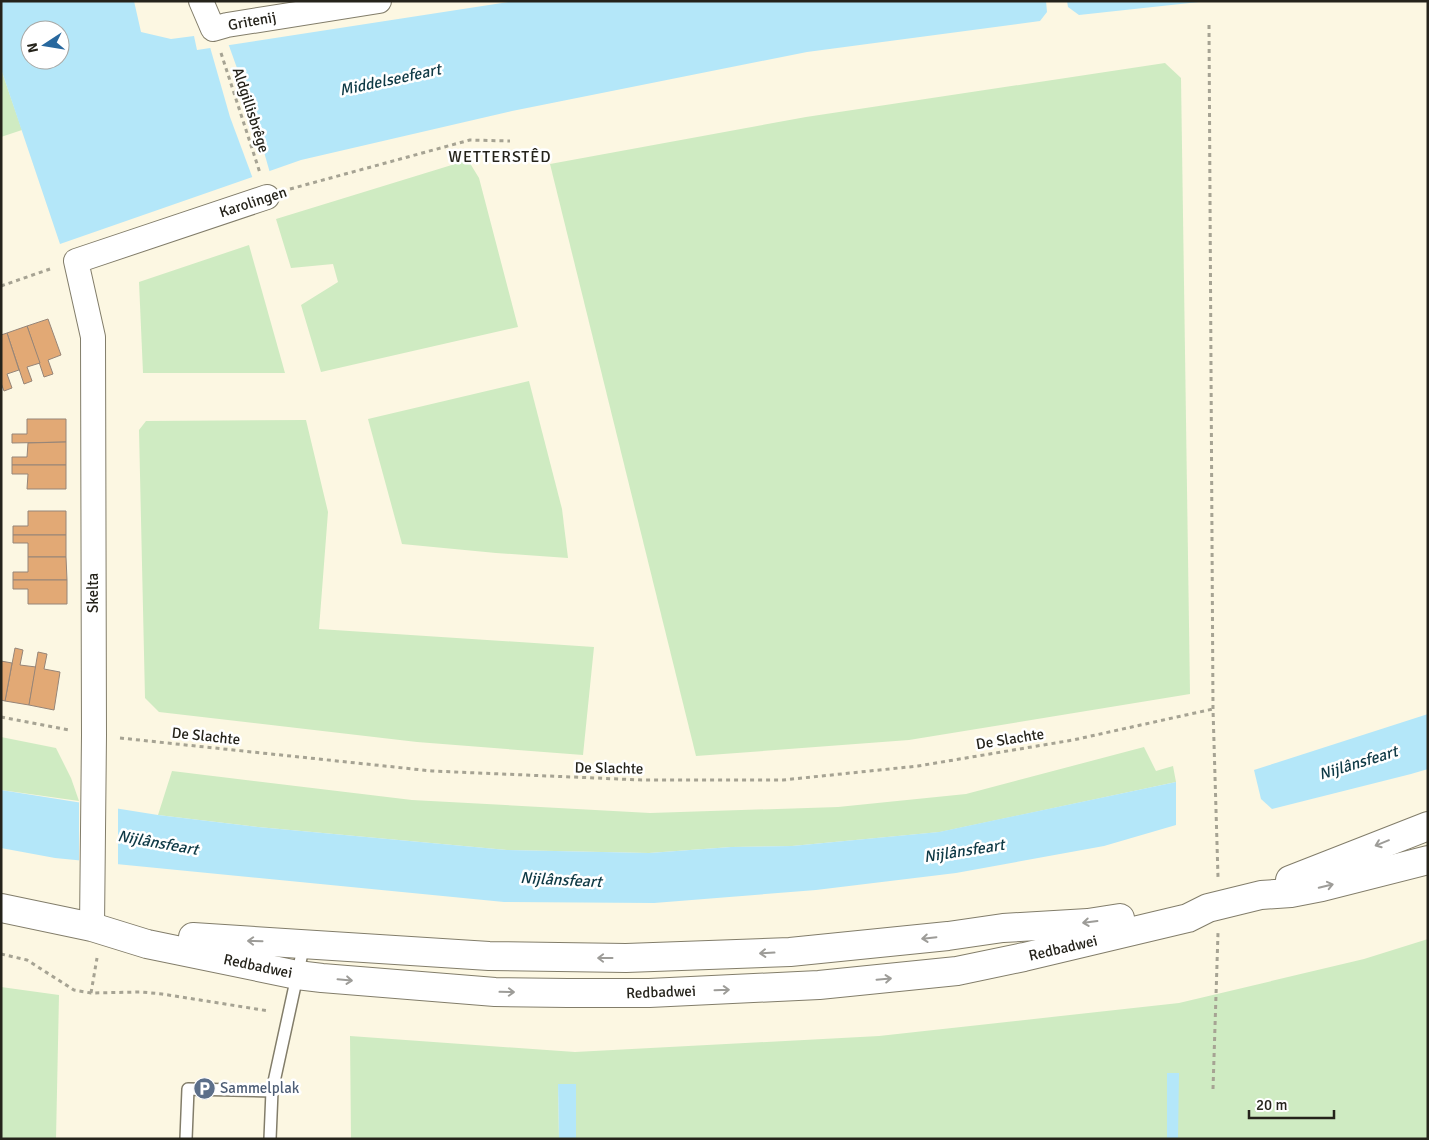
<svg xmlns="http://www.w3.org/2000/svg" width="1429" height="1140" font-family="Signika,sans-serif">
  <rect width="100%" height="100%" fill="#fcf7e2"/>
  <g fill="#cfebc2">
    <polygon points="1165,63 1181,78 1190,694 909,740 696,756 550,164 806,117"/>
    <polygon points="1,69 22,130 1,137"/>
    <polygon points="468,160 479,178 518,327 321,372 301,305 338,282 333,264 291,268 276,219"/>
    <polygon points="249,245 285,373 143,373 139,282"/>
    <polygon points="529,381 562,509 568,558 496,553 402,544 368,419"/>
    <polygon points="306,420 328,512 319,629 594,647 583,755 417,742 159,712 145,698 139,430 146,421"/>
    <polygon points="1,737 56,748 71,778 79,801 1,790"/>
    <polygon points="1144,747 1156,771 1173,766 1176,782 940,832 792,846 731,847 649,853 507,850 258,827 158,815 172,771 412,800 650,813 838,807 966,794"/>
    <polygon points="1428,939 1428,1139 1178,1139 1178,1073 1167,1073 1167,1139 576,1139 576,1085 558,1084 559,1139 351,1139 350,1036 575,1052 879,1036 1179,1003 1364,959"/>
    <polygon points="1,987 59,995 56,1139 1,1139"/>
  </g>
  <g fill="#b4e7f9" fill-rule="evenodd">
    <path d="M1,1H134L141,32L171,39L194,36L197,50L515,1H1046L1047,12L1040,21L807,52L512,111L301,160L60,244L1,69ZM30,30H60V60H30Z"/>
    <polygon points="1067,1 1208,1 1079,15 1068,7"/>
    <polygon points="1428,714 1428,769 1411,774 1272,809 1261,799 1254,770"/>
    <polygon points="1176,782 1176,825 1104,846 956,873 816,890 654,903 504,902 55,858 1,848 1,790 158,815 258,827 507,850 649,853 731,847 792,846 939,832"/>
    <polygon points="1167,1073 1179,1073 1178,1139 1167,1139"/>
    <polygon points="558,1084 576,1084 576,1139 559,1139"/>
  </g>
  <g fill="#fcf7e2">
    <polygon points="228,43 252,110 270,173 253,179 230,117 210,47"/>
    <polygon points="79,799 118,805 118,867 79,863"/>
  </g>
  <g fill="#e2a975" stroke="#968578">
    <polygon points="48,319 61,355 48,360 53,374 44,377 27,326"/>
    <polygon points="27,326 40,363 27,367 32,381 24,384 7,333"/>
    <polygon points="7,333 19,370 7,374 12,388 4,391 1,383 1,335"/>
    <polygon points="27,419 66,419 66,442 12,443 12,434 27,434"/>
    <polygon points="66,442 66,465 12,465 12,457 27,457 28,443"/>
    <polygon points="12,465 66,465 66,489 27,489 28,474 12,474"/>
    <polygon points="28,511 66,511 66,535 13,535 13,526 28,526"/>
    <polygon points="13,535 66,535 66,557 28,557 28,543 13,543"/>
    <polygon points="28,557 66,557 67,580 13,580 13,572 28,572"/>
    <polygon points="13,580 67,580 67,604 28,604 28,589 13,589"/>
    <polygon points="15,648 23,650 20,665 36,667 29,705 5,701"/>
    <polygon points="38,652 47,654 44,669 60,672 54,710 29,705"/>
    <polygon points="1,661 12,663 5,701 1,700"/>
  </g>
  <g fill="none" stroke-linecap="round" stroke-linejoin="round">
    <defs>
      <g id="service">
        <polyline points="186,1139 188,1089 272,1091"/>
        <polyline points="270,1139 272,1091 304,944"/>
      </g>
      <g id="minor">
        <polyline points="201,1 213,29 227,25 379,1"/>
        <polyline points="92,927 94,735 93,337 76,261 267,197"/>
      </g>
      <g id="tertiary">
        <polyline points="1290,880 1428,826"/>
        <polyline points="1,908 92,927 147,944 297,975 322,978 495,992 568,993 649,993 819,985 957,971 1024,957 1188,918 1208,908 1261,895 1291,893 1322,887 1428,860"/>
        <polyline points="193,937 489,956 626,958 790,952 948,936 1003,928 1088,923 1120,918"/>
      </g>
    </defs>
    <use href="#service" stroke="#827d6a" stroke-width="14"/>
    <use href="#minor" stroke="#827d6a" stroke-width="26"/>
    <use href="#tertiary" stroke="#827d6a" stroke-width="30"/>
    <g stroke="#a6a393" stroke-width="3" stroke-dasharray="4 4" stroke-linecap="butt">
      <polyline points="1209,25 1213,709 1218,877"/>
      <polyline points="221,53 260,173"/>
      <polyline points="290,189 470,140 510,141"/>
      <polyline points="1,286 50,269"/>
      <polyline points="1,717 69,730"/>
      <polyline points="120,738 432,771 642,780 783,780 918,766 1073,740 1213,709"/>
      <polyline points="1,954 27,960 74,990 91,993 141,992 162,994 269,1011"/>
      <polyline points="91,993 97,958"/>
      <polyline points="1213,1089 1218,933"/>
    </g>
    <use href="#service" stroke="#fff" stroke-width="11"/>
    <use href="#minor" stroke="#fff" stroke-width="24"/>
    <use href="#tertiary" stroke="#fff" stroke-width="28"/>
  </g>
  <defs><path id="oneway-shaft" d="M-6 0H5M1.5-3L5.5 0L1.5 3" fill="none" stroke-width="1.6" stroke-linecap="round" stroke-linejoin="round" transform="scale(1.25)"/></defs>
  <g stroke="#9d9c98">
    <use href="#oneway-shaft" transform="translate(1382 843) rotate(158)"/>
    <use href="#oneway-shaft" transform="translate(1326 886) rotate(-14)"/>
    <use href="#oneway-shaft" transform="translate(1090 922) rotate(173)"/>
    <use href="#oneway-shaft" transform="translate(929 938) rotate(174)"/>
    <use href="#oneway-shaft" transform="translate(255 941) rotate(-179)"/>
    <use href="#oneway-shaft" transform="translate(767 953) rotate(177)"/>
    <use href="#oneway-shaft" transform="translate(605 958) rotate(-180)"/>
    <use href="#oneway-shaft" transform="translate(884 979) rotate(-5)"/>
    <use href="#oneway-shaft" transform="translate(345 980) rotate(5)"/>
    <use href="#oneway-shaft" transform="translate(722 990) rotate(-2)"/>
    <use href="#oneway-shaft" transform="translate(507 992) rotate(1)"/>
  </g>
  <defs>
    <symbol id="parking-disc" viewBox="-11 -11 22 22"><circle r="9.5" fill="#5c6f8a" stroke="#fff"/><path d="M-3.5-5.5H1a3.5 3.5 0 0 1 0 7H-1V5.5H-3.5ZM-1-3.4V-.6H.8a1.4 1.4 0 0 0 0-2.8Z" fill="#fff"/></symbol>
  </defs>
  <g fill-rule="evenodd">
    <use href="#parking-disc" x="192" y="1076" width="25" height="25"/>
  </g>
  <g text-anchor="middle" stroke-width="5" stroke-linejoin="round" paint-order="stroke">
    <g font-size="15" fill="#25231b" stroke="#fff">
      <text transform="translate(252 21) rotate(-10)" y="5">Gritenij</text>
      <text transform="translate(251 110) rotate(72)" y="5">Aldgillisbrêge</text>
      <text transform="translate(253 202) rotate(-18)" y="5">Karolingen</text>
      <text transform="translate(93 593) rotate(-90)" y="5">Skelta</text>
      <text transform="translate(206 736) rotate(6)" y="5">De Slachte</text>
      <text transform="translate(1010 739) rotate(-9)" y="5">De Slachte</text>
      <text transform="translate(609 768) rotate(1)" y="5">De Slachte</text>
      <text transform="translate(1063 948) rotate(-13)" y="5">Redbadwei</text>
      <text transform="translate(258 966) rotate(12)" y="5">Redbadwei</text>
      <text transform="translate(661 992) rotate(-2)" y="5">Redbadwei</text>
    </g>
    <g font-size="15" fill="#4e5e75" stroke="#fff" text-anchor="start">
      <text x="220" y="1093">Sammelplak</text>
    </g>
    <g font-size="16" font-style="italic" fill="#0e3945" stroke="#fff">
      <text transform="translate(390 79) rotate(-12)" y="6">Middelseefeart</text>
      <text transform="translate(1358 762) rotate(-17)" y="6">Nijlânsfeart</text>
      <text transform="translate(158 842) rotate(10)" y="6">Nijlânsfeart</text>
      <text transform="translate(964 850) rotate(-9)" y="6">Nijlânsfeart</text>
      <text transform="translate(561 879) rotate(3)" y="6">Nijlânsfeart</text>
    </g>
    <g font-size="16" letter-spacing="1" fill="#25231b" stroke="#fff">
      <text x="500" y="162">WETTERSTÊD</text>
    </g>
  </g>
  <rect width="1429" height="1140" fill="none" stroke="#25231b" stroke-width="5"/>
  <g transform="translate(45 45) rotate(258)"><circle r="24" fill="#ffffff" stroke="#a8a7a4"/>
  <path d="M0-4L9 19L0 12L-9 19Z" fill="#28689e"/>
  <text y="-8" font-size="14" font-weight="bold" text-anchor="middle" fill="#25231b">N</text>
  </g>
  <path d="M1249 1110v8h85v-8" fill="none" stroke="#25231b" stroke-width="2.5"/>
  <text x="1256" y="1110" font-size="15" fill="#25231b" stroke="#ffffff" stroke-width="4" paint-order="stroke">20 m</text>
</svg>
